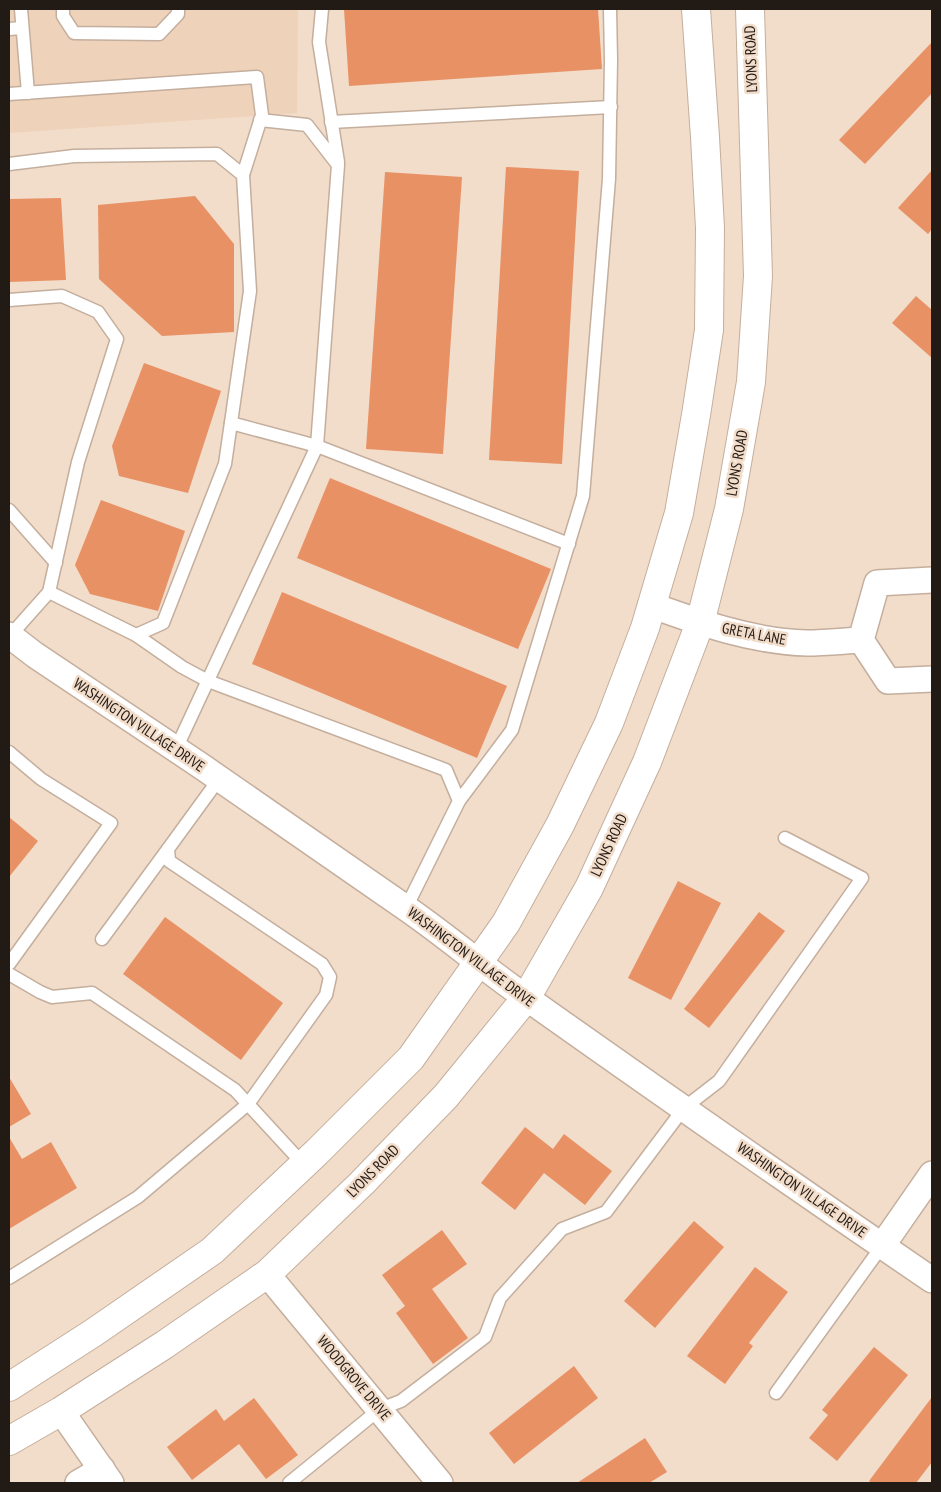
<svg xmlns="http://www.w3.org/2000/svg" width="941" height="1492" font-family="'PT Sans Narrow',sans-serif">
  <rect width="100%" height="100%" fill="#f2dcca"/>
  <polygon fill="#eed2ba" points="9,9 298,9 297,113 9,133"/>
  <g fill="#e89165">
    <polygon points="344,9 598,9 602,69 349,86"/>
    <polygon points="932,42 932,93 865,164 839,140"/>
    <polygon points="506,167 579,171 562,464 489,460"/>
    <polygon points="932,170 932,229 928,234 898,208"/>
    <polygon points="385,172 462,177 443,454 366,449"/>
    <polygon points="195,196 234,244 234,332 162,336 99,279 98,205"/>
    <polygon points="61,198 66,280 9,282 9,199"/>
    <polygon points="916,296 932,310 932,358 892,323"/>
    <polygon points="144,363 221,391 188,493 119,476 112,446"/>
    <polygon points="330,478 551,569 518,649 297,558"/>
    <polygon points="101,500 185,531 158,611 90,594 75,565"/>
    <polygon points="282,592 507,686 477,758 252,664"/>
    <polygon points="9,817 38,841 9,877"/>
    <polygon points="678,881 721,903 671,1000 628,978"/>
    <polygon points="759,912 785,931 709,1028 684,1009"/>
    <polygon points="165,917 283,1003 241,1060 123,974"/>
    <polygon points="9,1077 31,1114 9,1127"/>
    <polygon points="525,1127 553,1149 564,1134 612,1171 585,1205 544,1173 515,1210 481,1183"/>
    <polygon points="9,1137 22,1159 51,1142 77,1188 9,1229"/>
    <polygon points="694,1221 724,1247 655,1328 624,1301"/>
    <polygon points="442,1230 467,1264 432,1289 468,1338 433,1364 396,1313 405,1306 382,1275"/>
    <polygon points="755,1267 788,1292 749,1343 753,1346 725,1384 687,1356"/>
    <polygon points="874,1347 908,1375 837,1461 809,1438 828,1415 822,1410"/>
    <polygon points="574,1366 598,1398 514,1464 489,1433"/>
    <polygon points="932,1397 932,1462 916,1483 872,1483 869,1481"/>
    <polygon points="254,1398 298,1455 266,1479 239,1444 192,1480 167,1447 216,1409 224,1421"/>
    <polygon points="645,1438 667,1472 649,1483 577,1483"/>
  </g>
  <g fill="none" stroke-linecap="round" stroke-linejoin="round">
    <defs>
      <g id="lane">
        <polyline points="21,9 28,93"/>
        <polyline points="63,9 63,16 74,33 159,34 178,14 178,9"/>
        <polyline points="322,9 319,42 338,162"/>
        <polyline points="9,29 22,28"/>
        <polyline points="9,94 257,77 262,115 243,175"/>
        <polyline points="331,122 611,107"/>
        <polyline points="9,164 74,156 217,154 243,175 250,291 225,464 163,623 136,635 49,592 9,637"/>
        <polyline points="9,300 62,296 98,312 117,339 78,462 49,592"/>
        <polyline points="231,423 317,446 569,544"/>
        <polyline points="9,510 56,563"/>
        <polyline points="136,635 182,667 208,681 446,770 459,801 406,908"/>
        <polyline points="176,749 317,446 338,165 307,125 260,120"/>
        <polyline points="9,752 41,779 111,823 9,964"/>
        <polyline points="459,801 512,730 583,496 609,179 611,60 610,9"/>
        <polyline points="102,939 168,849"/>
        <polyline points="9,974 40,992 52,997 92,993 235,1090 304,1165"/>
        <polyline points="9,1278 138,1197 248,1104 326,995 330,977 322,964 169,861 168,849 219,779"/>
        <polyline points="776,1393 882,1246"/>
        <polyline points="289,1483 380,1409 401,1401 485,1337 500,1298 562,1229 606,1212 684,1108 719,1081 862,878 785,838"/>
      </g>
      <g id="street">
        <polyline points="932,580 877,583 861,640 888,681 932,679"/>
        <path d="M651,605C700,623 755,642 807,643C825,643 843,641 861,640"/>
        <path d="M9,635L35,655L204,768L406,908C448,937 486,970 528,999C662,1094 797,1188 932,1280"/>
        <polyline points="882,1246 932,1174"/>
        <polyline points="267,1274 440,1483"/>
        <polyline points="61,1411 111,1483"/>
        <polyline points="78,1483 102,1469"/>
      </g>
      <g id="secondary">
        <polyline points="9,1387 93,1333 212,1251 317,1152 411,1058 506,923 560,825 609,723 645,628 679,513 696,415 709,330 710,228 705,137 696,9"/>
        <polyline points="9,1441 61,1411 164,1345 267,1274 362,1183 446,1096 526,998 589,888 647,762 700,623 729,509 751,382 758,276 750,9"/>
      </g>
    </defs>
    <use href="#lane" stroke="#c4ae9d" stroke-width="15"/>
    <use href="#street" stroke="#c4ae9d" stroke-width="28"/>
    <use href="#secondary" stroke="#c4ae9d" stroke-width="30"/>
    <use href="#lane" stroke="#fff" stroke-width="12"/>
    <use href="#street" stroke="#fff" stroke-width="25"/>
    <use href="#secondary" stroke="#fff" stroke-width="28"/>
  </g>
  <g text-anchor="middle" stroke-width="5" stroke-linejoin="round" paint-order="stroke">
    <g font-size="15" fill="#221a14" stroke="#f2dcca">
      <text transform="translate(751 59) rotate(-92)" y="5">LYONS ROAD</text>
      <text transform="translate(737 463) rotate(-80)" y="5">LYONS ROAD</text>
      <text transform="translate(754 634) rotate(11)" y="5">GRETA LANE</text>
      <text transform="translate(139 725) rotate(34)" y="5">WASHINGTON VILLAGE DRIVE</text>
      <text transform="translate(609 845) rotate(-65)" y="5">LYONS ROAD</text>
      <text transform="translate(471 957) rotate(37)" y="5">WASHINGTON VILLAGE DRIVE</text>
      <text transform="translate(373 1171) rotate(-45)" y="5">LYONS ROAD</text>
      <text transform="translate(802 1190) rotate(35)" y="5">WASHINGTON VILLAGE DRIVE</text>
      <text transform="translate(354 1378) rotate(50)" y="5">WOODGROVE DRIVE</text>
    </g>
  </g>
  <rect width="941" height="1492" fill="none" stroke="#221a14" stroke-width="20"/>
</svg>
